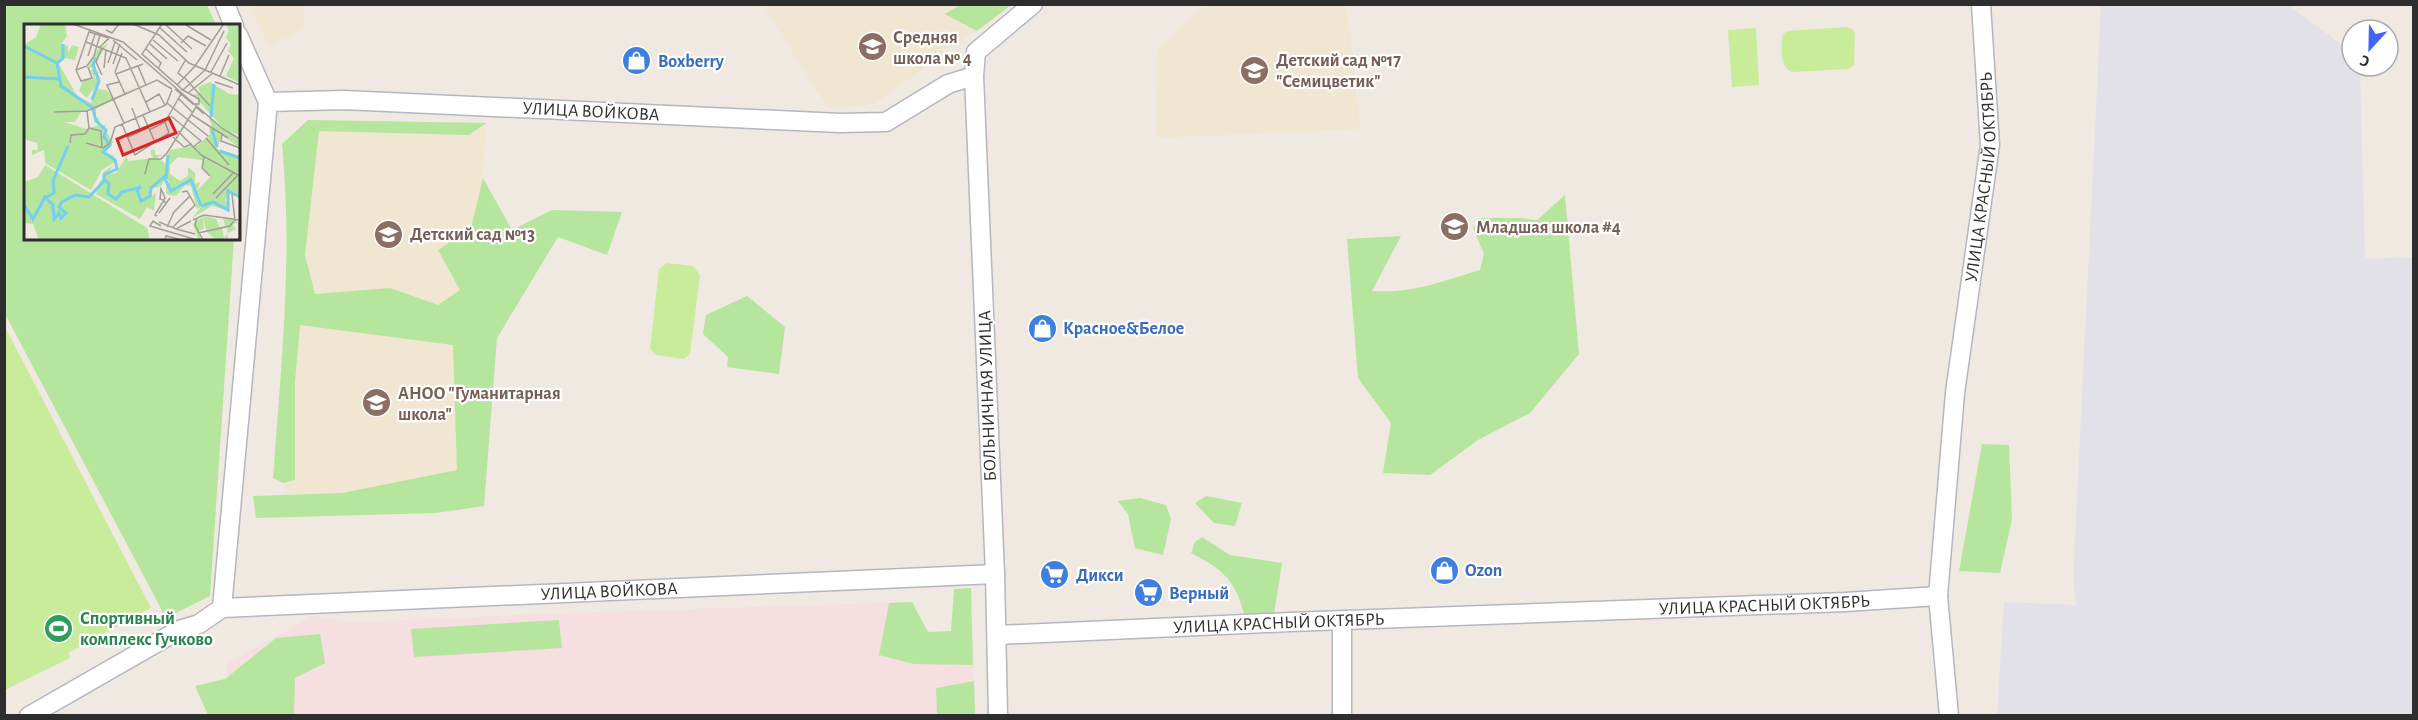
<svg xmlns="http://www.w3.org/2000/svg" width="2418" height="720" font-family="'Alegreya Sans',sans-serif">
  <rect width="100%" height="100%" fill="#efe9e1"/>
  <polygon fill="#e3e1e8" points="2101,5 2288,5 2352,52 2352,66 2360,66 2365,259 2413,257 2413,715 1997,715 2004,602 2076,605 2073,580"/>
  <g fill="#f0e6d1">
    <polygon points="1206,4 1346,5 1360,129 1156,138 1157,49"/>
    <polygon points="250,5 302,5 306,27 269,47"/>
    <polygon points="763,5 1011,5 874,104 828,108"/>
    <polygon points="308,120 486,123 473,323 456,487 283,498"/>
  </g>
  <polygon fill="#f5dfe0" points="912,602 915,663 973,665 975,715 245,715 225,665 312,616 353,622 385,621 566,613"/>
  <g fill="#b6e59e">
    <polygon points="4,5 207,5 216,25 26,26 26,238 234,239 210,596 166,618 5,314"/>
    <polygon points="960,5 960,4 1011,5 977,31 945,14"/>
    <path d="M308,120L486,123L469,135L319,131L305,255L315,294L390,288L438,305L460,290L438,250L471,228L483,178L512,230L552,210L622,212L607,255L558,237L497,338L484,506L436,513L256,518L253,496L342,493L457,470L453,345L300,325L295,382V480L283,483L273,478C281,367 293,255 282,144Z"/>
    <path d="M1565,195L1579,354L1530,413L1478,440L1430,475L1383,473L1391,423L1358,378L1347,239L1401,236L1372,291C1412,294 1443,281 1480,270L1484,254L1473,228L1480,218H1518L1537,220Z"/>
    <polygon points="747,296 785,327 779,374 727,367 728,357 703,334 706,315"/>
    <polygon points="1982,444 2009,445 2012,519 2000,573 1959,571"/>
    <polygon points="1206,496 1242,503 1235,526 1214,523 1195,503"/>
    <polygon points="1140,498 1166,505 1171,519 1163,555 1135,548 1128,514 1118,501"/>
    <path d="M1202,537L1230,555L1282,563L1274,614H1244C1235,579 1222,569 1191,553L1195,542Z"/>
    <polygon points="971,588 973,665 914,664 879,655 889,603 912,602 928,632 951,631 954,589"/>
    <polygon points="559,620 562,648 414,657 411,629"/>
    <polygon points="320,634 325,663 295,678 294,715 208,715 195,686 225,679 276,638"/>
    <polygon points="974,681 975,715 937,715 936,688"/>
  </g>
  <g fill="#c9ec9a">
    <path d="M1846,27L1852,29L1855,34L1854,65L1848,69L1792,72C1779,67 1781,46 1783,34L1788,31Z"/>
    <polygon points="1756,28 1759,85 1732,87 1728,30"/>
    <polygon points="667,263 693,266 700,275 690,354 684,359 656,355 650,349 659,269"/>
    <polygon points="5,327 151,608 68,653 70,658 5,690"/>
  </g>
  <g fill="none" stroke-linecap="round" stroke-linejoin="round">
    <defs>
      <g id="minor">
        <polyline points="225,4 234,26"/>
        <polyline points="238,35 268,102"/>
        <path id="s1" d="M974,76L948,84L886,122L840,123L344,100L268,102L222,608L995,574"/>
        <polyline points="1342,622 1342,716"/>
        <path id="s2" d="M997,635L1290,622L1845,602L1938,596"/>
        <polyline points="29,716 179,630 199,624 222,608"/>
        <polyline points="998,716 995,574 974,76 976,52 1033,4"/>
        <path id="s3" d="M1949,716L1938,596L1955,393L1990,145L1981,4"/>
      </g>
    </defs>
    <use href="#minor" stroke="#b4b7c1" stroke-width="21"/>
    <use href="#minor" stroke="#fff" stroke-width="18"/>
  </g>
  <defs>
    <symbol id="school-disc" viewBox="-11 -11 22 22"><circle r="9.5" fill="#8d6e63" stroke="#fff"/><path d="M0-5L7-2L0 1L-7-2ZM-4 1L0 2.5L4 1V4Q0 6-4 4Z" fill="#fff"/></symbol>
    <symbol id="shop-disc" viewBox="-11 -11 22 22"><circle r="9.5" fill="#3f7fe0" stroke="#fff"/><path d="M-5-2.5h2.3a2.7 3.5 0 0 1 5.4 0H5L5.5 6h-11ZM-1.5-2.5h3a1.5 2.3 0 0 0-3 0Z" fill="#fff"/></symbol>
    <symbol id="supermarket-disc" viewBox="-11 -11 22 22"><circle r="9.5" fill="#3f7fe0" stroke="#fff"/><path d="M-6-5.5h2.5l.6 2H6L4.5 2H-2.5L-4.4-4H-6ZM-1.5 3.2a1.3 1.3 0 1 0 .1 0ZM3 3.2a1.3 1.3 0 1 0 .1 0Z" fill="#fff"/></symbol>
    <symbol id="stadium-disc" viewBox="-11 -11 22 22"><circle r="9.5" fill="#2e9e5b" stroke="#fff"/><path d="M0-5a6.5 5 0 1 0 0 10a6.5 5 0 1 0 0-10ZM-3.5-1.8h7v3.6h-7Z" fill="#fff"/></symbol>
  </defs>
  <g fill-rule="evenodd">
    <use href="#school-disc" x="856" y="30" width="33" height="33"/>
    <use href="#shop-disc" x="620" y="44" width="33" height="33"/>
    <use href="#school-disc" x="1238" y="54" width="33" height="33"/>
    <use href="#school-disc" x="1438" y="210" width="33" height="33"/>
    <use href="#school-disc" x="372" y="218" width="33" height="33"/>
    <use href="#shop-disc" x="1026" y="312" width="33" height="33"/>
    <use href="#school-disc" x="360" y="386" width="33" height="33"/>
    <use href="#shop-disc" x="1428" y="554" width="33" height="33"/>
    <use href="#supermarket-disc" x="1038" y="558" width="33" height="33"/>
    <use href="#supermarket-disc" x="1132" y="576" width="33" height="33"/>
    <use href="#stadium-disc" x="42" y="612" width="33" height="33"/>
  </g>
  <g text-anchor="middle" stroke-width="4.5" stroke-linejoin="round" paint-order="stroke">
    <g font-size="18" font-weight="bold" fill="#785e54" stroke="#fff" text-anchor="start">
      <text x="893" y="43">Средняя<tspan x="893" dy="21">школа № 4</tspan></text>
      <text x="1276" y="66">Детский сад №17<tspan x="1276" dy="21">"Семицветик"</tspan></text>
      <text x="1476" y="233">Младшая школа #4</text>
      <text x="410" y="240">Детский сад №13</text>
      <text x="398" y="399">АНОО "Гуманитарная<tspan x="398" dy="21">школа"</tspan></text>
    </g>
    <g font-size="18" font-weight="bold" fill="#366cbe" stroke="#fff" text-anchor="start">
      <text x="658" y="67">Boxberry</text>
      <text x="1063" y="334">Красное&amp;Белое</text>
      <text x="1465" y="576">Ozon</text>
      <text x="1076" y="581">Дикси</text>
      <text x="1169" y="599">Верный</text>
    </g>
    <g font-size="18" fill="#2e2e2e" stroke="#fff">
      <text transform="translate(591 111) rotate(3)" y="6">УЛИЦА ВОЙКОВА</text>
      <text dy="6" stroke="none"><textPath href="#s3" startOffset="542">УЛИЦА КРАСНЫЙ ОКТЯБРЬ</textPath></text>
      <text transform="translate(987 396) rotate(-92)" y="6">БОЛЬНИЧНАЯ УЛИЦА</text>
      <text dy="6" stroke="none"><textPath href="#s1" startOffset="1614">УЛИЦА ВОЙКОВА</textPath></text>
      <text dy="6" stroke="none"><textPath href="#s2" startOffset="768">УЛИЦА КРАСНЫЙ ОКТЯБРЬ</textPath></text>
      <text dy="6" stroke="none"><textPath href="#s2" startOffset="282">УЛИЦА КРАСНЫЙ ОКТЯБРЬ</textPath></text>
    </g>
    <g font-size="18" font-weight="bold" fill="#27864d" stroke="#fff" text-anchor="start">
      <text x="80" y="624">Спортивный<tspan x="80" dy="21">комплекс Гучково</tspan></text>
    </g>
  </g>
  <g transform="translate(24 24)">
    <rect width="216" height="216" fill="#efe9e1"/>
    <path d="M17,0H41L43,12L37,20L44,22V29L48,21L55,23L51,36L41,34L35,40L53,72L67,79L73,65L82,66L89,74L115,62L72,85V93L68,84L57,88L51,98H40L62,105L75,101L72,97L74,92L77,102L83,100L80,104L89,118L81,129L89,131L91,138L78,146L67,166L21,139L20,126L8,131V126H14L13,119L0,115V21L12,13ZM201,0H216V59L202,52L210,34L204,27L207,20L202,14L205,6ZM84,19L70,41L71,49L76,48L70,53L76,56L63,74L55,67L59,56L70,53L66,47L70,44L64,43L74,25ZM186,58L205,70L216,71V111L202,107L169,71L176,69L174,63ZM185,94L216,116V124L198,111L193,125L216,132V173L205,169L201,176L206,187L188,182L168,194L178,182L173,185L167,162L161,161L152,172L145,171L142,169V157L146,159L142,152L137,162L125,165L128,172L132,169L130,187L123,183L116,195L72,170L76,157L81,155L79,148L90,141L82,151L92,149L102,133L105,137L129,134L126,127L130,125L132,131H139L133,133L141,140L146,126L174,121L186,110L185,103L189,105ZM154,133L178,136V144L187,152L173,167L176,158L171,160V149L164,143V152L156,157L146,150V141ZM21,141L123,204L126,216H15L9,200L0,199V158L14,153ZM180,192L192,195L196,203L201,202L199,194L211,195L214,199L208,200L212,205L204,209L203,203L198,204L200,214L203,210L204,214L192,216L182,207L179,192L180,205L174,207L171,199L177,214L174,215L169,200Z" fill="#b6e59e" fill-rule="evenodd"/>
    <path fill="none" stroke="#75cff0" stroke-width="3" d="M39,20V34L33,39L37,62L69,84M0,22L33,39M0,53L35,55M68,76L75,57L69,41L72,34M69,85L72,97L82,106L80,113L86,121L79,128L91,136L93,145L80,151V157M187,93L190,60M188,105L193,123M196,127L216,134M142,155L144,131M21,174L30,169L29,157L44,122M0,181L9,195L21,173L29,181L30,195L35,189L37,194L42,189L35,183L38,178L51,171L65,173L81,156L85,160L84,170L92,175L98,168L117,163L113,166L117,177L126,172L127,164L140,153L147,167L167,156L177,182M178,182L189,178L204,186V167L216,173"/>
    <path fill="none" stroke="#a29e99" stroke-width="1.5" d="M49,0L99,18L199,105L216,115M109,0L135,11L165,39L216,61M138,0L118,30L159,66L181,46L200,7M141,0L168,25M162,1L187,16M136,4L163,28M82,6L88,9L95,0M65,8L85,14L76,23M89,16L113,36M129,16L154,37M62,18L102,34L126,88M157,19L164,12L182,22M126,20L143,35M122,25L137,39L134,45M64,32L71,10M84,39L91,18M89,40L96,20M114,42L122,61M80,44L82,26M52,46L63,42L70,32L76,11M52,46L66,5M52,46L57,57L68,54L64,43M91,48L98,29M91,48L101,70M187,48L203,19M92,50L119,40M78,51L72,38L78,24M196,52L205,31M160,53L186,82M160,54L154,49L162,35M95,58L83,61L100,99M191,58L209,64M153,61L171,42L199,1M151,65L169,80H175V75L157,65M164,69L189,49M154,74L168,88M122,78L135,70L141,81M143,79L184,112M108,84L117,108M30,88L63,87L133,56L148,65M119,91L130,116M168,91L204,114M147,92L177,117L170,122M141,98L157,70M98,100L111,131L145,109L141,98L125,106M65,104L77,107L78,124M154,107L177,131L216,152M198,111L197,117L216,124M104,113L124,104M149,113L160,123L168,120M182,114L205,141M46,119L47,111L61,110L65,104L63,87M62,119L79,124L86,119L91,103L142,81L148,66M180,133L178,144L186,152M121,150L125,135H137L143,129L172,83L180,90M189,170L209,149M208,170L211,197M192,174L214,151M135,189L146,174M133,192L131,191L138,179L140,177V176L141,174L137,165L136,175H137L140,177L142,179M173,194L171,201L179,216M169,196L180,191L216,196M215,197V216M135,198L152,205L167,197M137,202L129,197L126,202L173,216M143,203L150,188L166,172M149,203L171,181L163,167L158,168M152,205L171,210M174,209L206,202L210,197M141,216L142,212L159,216"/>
    <path fill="#d62828" fill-opacity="0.15" stroke="#d62828" stroke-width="3" d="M145,94L152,109L99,131L93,115Z"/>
    <rect width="216" height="216" fill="none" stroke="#2e2e2e" stroke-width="3"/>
  </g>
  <rect width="2418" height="720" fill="none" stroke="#2e2e2e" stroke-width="12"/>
  <g transform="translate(2370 48) rotate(202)"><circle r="28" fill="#ffffff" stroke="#ababab" stroke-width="1.5"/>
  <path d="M0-4.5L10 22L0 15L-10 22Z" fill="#4264fb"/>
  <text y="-9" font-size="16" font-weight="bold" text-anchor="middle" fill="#2e2e2e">С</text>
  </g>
</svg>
